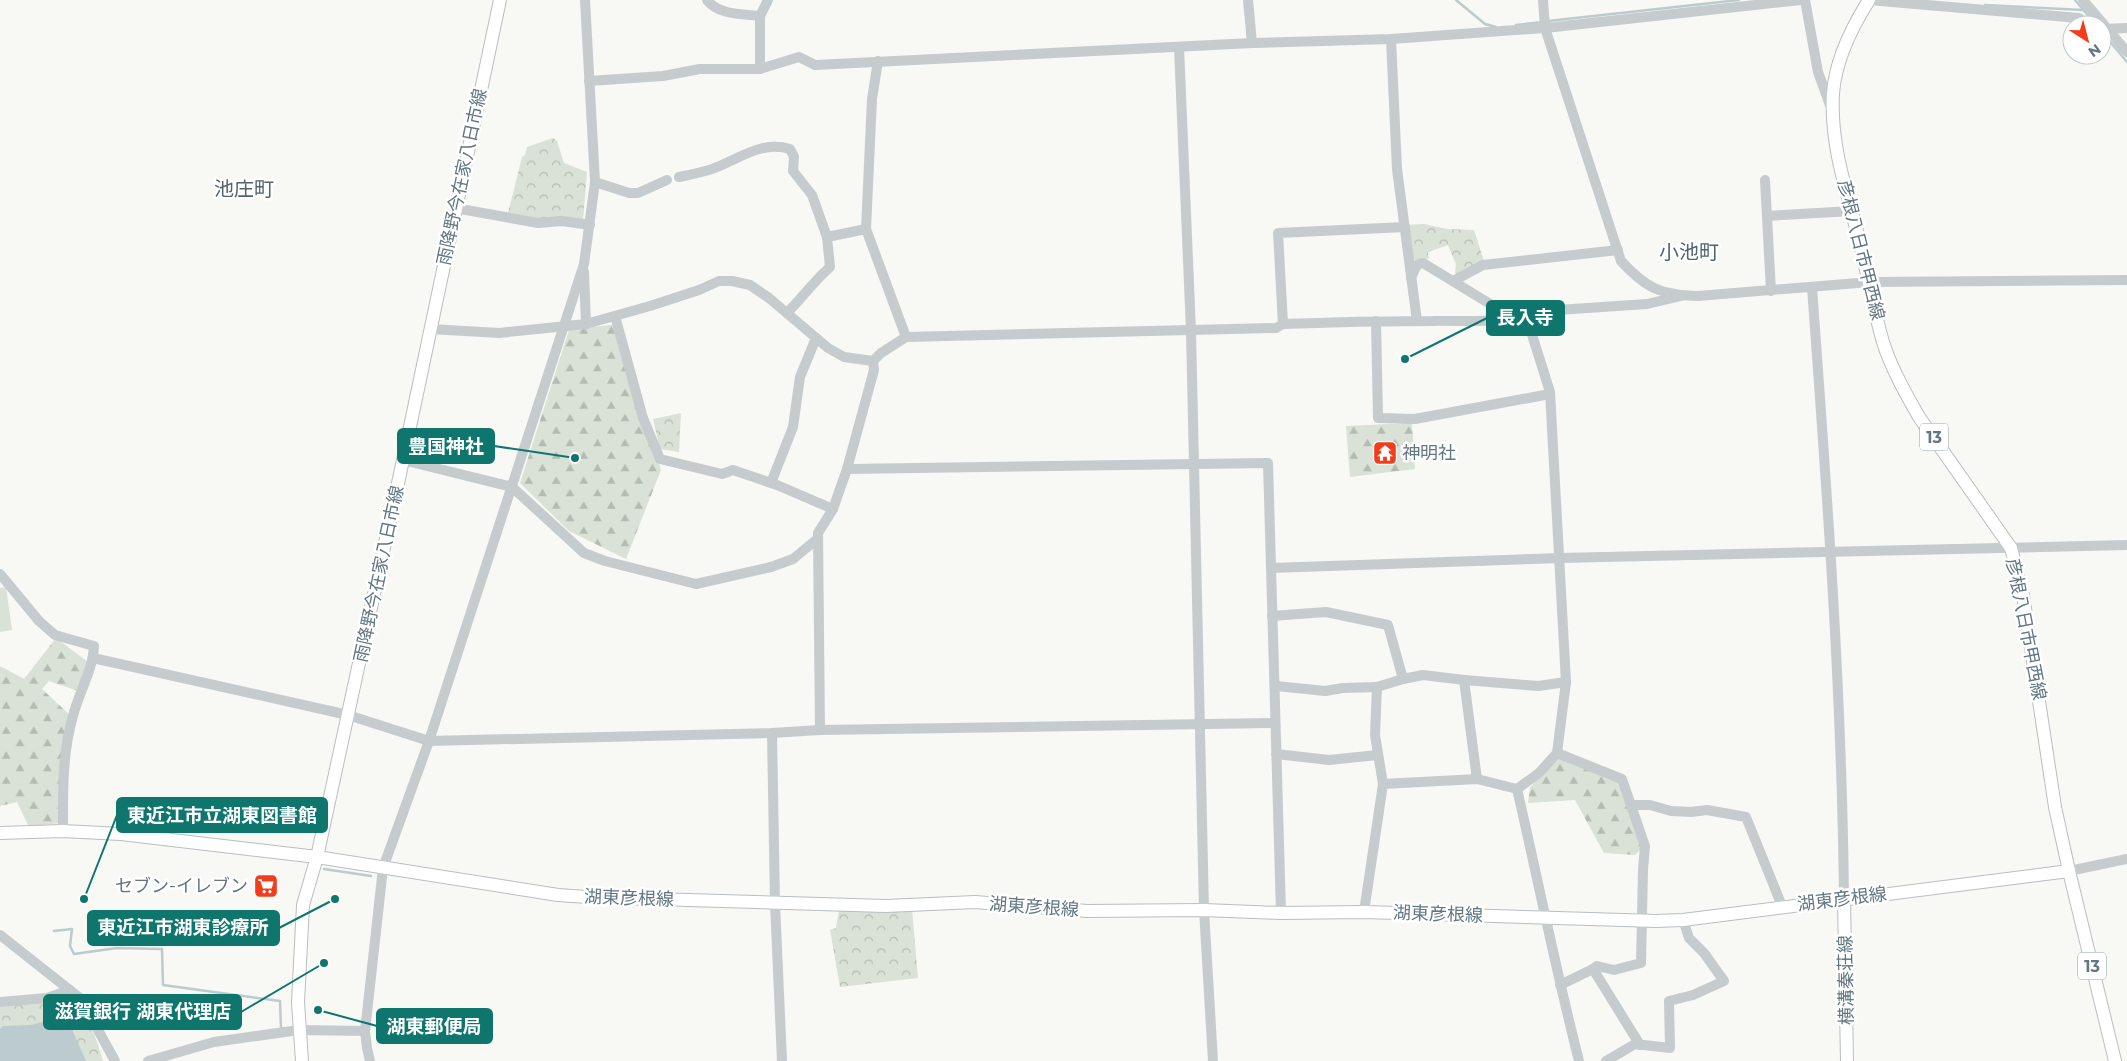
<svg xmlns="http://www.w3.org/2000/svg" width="2127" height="1061" font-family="Montserrat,'Noto Sans JP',sans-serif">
  <defs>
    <pattern id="forest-firs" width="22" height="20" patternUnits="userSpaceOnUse" patternTransform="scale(1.25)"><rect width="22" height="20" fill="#dae1d6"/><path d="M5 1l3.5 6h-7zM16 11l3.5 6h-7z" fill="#b4bbb3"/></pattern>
    <pattern id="park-crowns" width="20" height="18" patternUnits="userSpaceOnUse" patternTransform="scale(1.25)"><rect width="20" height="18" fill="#dae1d6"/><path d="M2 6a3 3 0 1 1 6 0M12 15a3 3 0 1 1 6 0" fill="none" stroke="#b4bbb3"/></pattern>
  </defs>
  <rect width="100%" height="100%" fill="#f8f8f5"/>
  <g fill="url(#forest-firs)">
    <polygon points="618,324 661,470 626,559 569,531 520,483 569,330"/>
    <polygon points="1412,423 1415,469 1350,477 1346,426"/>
    <polygon points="56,638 88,662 78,691 49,681 42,689 72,717 59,823 29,827 17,802 0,806 0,666 24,679"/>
    <polygon points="1558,755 1621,782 1643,847 1635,855 1604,853 1575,800 1528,803 1530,788"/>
  </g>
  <g fill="url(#park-crowns)">
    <polygon points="553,138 557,141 564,163 587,172 583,221 543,219 508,213 522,157 525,155 527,147"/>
    <polygon points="1424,224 1447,229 1474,230 1484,261 1459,275 1455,273 1456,264 1448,245 1428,252 1429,258 1419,262 1410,258 1405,225"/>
    <polygon points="681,413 679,452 660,449 653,419"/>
    <polygon points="912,909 918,978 840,987 830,930 836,928 839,910"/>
    <path d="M65,998C68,999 73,1001 76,1003C88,1014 99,1046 103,1061H0V1006L56,1001Z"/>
  </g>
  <polygon fill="#dae1d6" points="6,587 12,630 0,632 0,588"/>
  <polygon fill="#bccbce" points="50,1020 59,1020 73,1032 86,1061 0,1061 0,1029 3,1026 31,1025"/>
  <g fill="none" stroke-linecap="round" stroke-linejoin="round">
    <g stroke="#bccbce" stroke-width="2.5">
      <polyline points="1456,0 1485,24 1496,27"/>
      <polyline points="2075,0 2096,25"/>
      <polyline points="1985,5 2083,10"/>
      <polyline points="1548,21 1739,0"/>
      <polyline points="1516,25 1543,22"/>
      <polyline points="2102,32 2127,62"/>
      <polyline points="324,869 371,876"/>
      <polyline points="54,931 72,929 70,946 74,954 117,948 162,949 163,985 280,1001 281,1029 283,1028"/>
    </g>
    <defs>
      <g id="major">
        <path d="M1869,0C1852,27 1835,61 1833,94C1830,142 1846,190 1858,235C1867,270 1873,308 1883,342C1891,368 1906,394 1919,417L2011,548L2023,595L2055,807L2069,871L2115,1061"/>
        <polyline points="0,833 63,831 121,834 317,857 558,895 587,897 886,906 975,902 1087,911 1204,910 1281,913 1364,912 1656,921 1683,920 2069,871"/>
        <polyline points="1844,899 1847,1061"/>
        <polyline points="302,1061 298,1002 303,905 317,857 403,460 500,0"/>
      </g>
    </defs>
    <use href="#major" stroke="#b9bec1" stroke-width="14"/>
    <g stroke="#c6cbce" stroke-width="10">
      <path d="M707,0C718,15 743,14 760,16"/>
      <polyline points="1248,0 1252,43"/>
      <path d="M1543,0L1545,28L1621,261C1646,288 1660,295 1698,296L1870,282L2127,280"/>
      <polyline points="1805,0 1818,72 1831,108"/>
      <polyline points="1869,0 2079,18 2087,25"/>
      <polyline points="2083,0 2127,52"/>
      <polyline points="2103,29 2127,28"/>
      <polyline points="1391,39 1397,169 1417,321"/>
      <polyline points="1179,47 1191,331 1204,910 1213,1061"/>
      <polyline points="878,61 872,99 866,229 906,337"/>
      <polyline points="760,69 760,16 768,0"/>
      <polyline points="589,81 663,76 700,69 760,69 799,57 815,65 1252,43 1391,39 1545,28 1801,0"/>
      <path d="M679,177C689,175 699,173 709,170C737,161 759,140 790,149L794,157L793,171L812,195L827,237L866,229"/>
      <polyline points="1765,180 1771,291"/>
      <polyline points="595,182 629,193 638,193 667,180"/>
      <polyline points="455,208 538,223 562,221 590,225"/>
      <polyline points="1767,216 1852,211"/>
      <polyline points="584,272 586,324"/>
      <polyline points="1411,278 1417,265 1423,263 1500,310 1528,312 1647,304 1681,296"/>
      <polyline points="1453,281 1483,265 1618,250"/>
      <path d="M1812,288C1827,491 1842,695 1844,899"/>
      <path d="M787,313C802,298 814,281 830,267L827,237"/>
      <polyline points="615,316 643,418 660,459 722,474 733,470 777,485 833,509"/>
      <polyline points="1376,321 1378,418 1415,419 1550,394"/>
      <polyline points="1283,324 1278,233 1405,227"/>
      <polyline points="430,329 499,333 586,324 650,306 699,290 719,281 732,281 750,285 769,298 828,348 844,357 873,361"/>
      <polyline points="403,460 512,487 584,553 605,561 696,584 771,567 793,559 816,540"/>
      <path d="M847,469L1268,463C1273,613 1276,763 1281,913"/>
      <polyline points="771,483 793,427 800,377 816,338"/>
      <polyline points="1271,568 1560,558 2127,545"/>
      <path d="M0,574L39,621L55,635L94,646C93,670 79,692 73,716C62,754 63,792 63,831"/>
      <polyline points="1272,616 1326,612 1388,625 1403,679 1377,687 1375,735 1383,784"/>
      <polyline points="93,658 348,715 429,741 772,733 820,730 1275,723"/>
      <polyline points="1403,679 1423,675 1464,680 1477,779"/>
      <polyline points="1464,680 1538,686 1566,682"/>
      <polyline points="1276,686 1325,691 1343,688 1377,687"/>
      <path d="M820,730L818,533L833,509L847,469L874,370L873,361L881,353L906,337L1276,328L1283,324C1333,322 1383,321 1433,321C1464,320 1501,325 1528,312"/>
      <polyline points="772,733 775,903 782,1061"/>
      <polyline points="1557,753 1622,779 1645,846 1643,870 1641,963 1614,970 1597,966 1593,969"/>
      <polyline points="1276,754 1329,760 1378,755"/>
      <polyline points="1517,789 1539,773 1557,753 1566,682 1550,392 1528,322 1528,312"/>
      <path d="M1517,789C1538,880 1556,971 1579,1061"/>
      <polyline points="1631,805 1650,805 1671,811 1691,812 1707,810 1746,817 1782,906"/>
      <polyline points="2069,871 2127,859"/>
      <polyline points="1364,912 1383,784 1477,779 1517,789"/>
      <polyline points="0,935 81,999 115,1061"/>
      <polyline points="1560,985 1593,969 1640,1045"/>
      <polyline points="0,1002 47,998 70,990"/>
      <polyline points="148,1061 214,1042 299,1030 365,1031"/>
      <polyline points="370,1061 367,1048 365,1031 383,868 429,741 584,264 595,182 585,0"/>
      <polyline points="1606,1061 1635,1044 1670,1048 1669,1001 1693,995 1724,981 1704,953 1689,938 1683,920"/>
    </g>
    <use href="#major" stroke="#fff" stroke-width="12"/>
  </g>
  <defs>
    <symbol id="temple-square" viewBox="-11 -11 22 22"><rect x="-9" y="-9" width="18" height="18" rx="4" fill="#f23c1b" stroke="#fff"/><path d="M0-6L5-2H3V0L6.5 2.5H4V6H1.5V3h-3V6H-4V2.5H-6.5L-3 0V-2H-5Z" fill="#fff"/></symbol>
    <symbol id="supermarket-square" viewBox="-11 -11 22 22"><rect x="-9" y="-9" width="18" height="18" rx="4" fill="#f23c1b" stroke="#fff"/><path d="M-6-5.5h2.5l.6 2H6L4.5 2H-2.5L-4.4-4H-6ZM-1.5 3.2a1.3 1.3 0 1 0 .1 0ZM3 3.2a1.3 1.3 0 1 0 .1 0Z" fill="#fff"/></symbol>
  </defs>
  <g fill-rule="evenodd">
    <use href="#temple-square" x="1371" y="439" width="28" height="28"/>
    <use href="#supermarket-square" x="252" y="872" width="28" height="28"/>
  </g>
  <g text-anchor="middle" stroke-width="5" stroke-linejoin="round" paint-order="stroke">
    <g fill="#fff" stroke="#90a0a8" stroke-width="1">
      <rect x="1920" y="423.5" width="28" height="27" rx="4"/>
      <rect x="2078" y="952.5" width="28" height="27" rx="4"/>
    </g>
    <g font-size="16" font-weight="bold" fill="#617783">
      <text x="1934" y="443">13</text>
      <text x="2092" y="972">13</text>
    </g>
    <g font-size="18" fill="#617783" stroke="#fff">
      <text transform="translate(462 177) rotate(-78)" y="6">雨降野今在家八日市線</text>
      <text transform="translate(1861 250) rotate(76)" y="6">彦根八日市甲西線</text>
      <text transform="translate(379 574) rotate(-78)" y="6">雨降野今在家八日市線</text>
      <text transform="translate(2026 629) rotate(79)" y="6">彦根八日市甲西線</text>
      <text transform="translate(629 898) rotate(2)" y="6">湖東彦根線</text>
      <text transform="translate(1842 899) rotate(-7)" y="6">湖東彦根線</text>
      <text transform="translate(1034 907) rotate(4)" y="6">湖東彦根線</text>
      <text transform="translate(1438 914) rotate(2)" y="6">湖東彦根線</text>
      <text transform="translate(1846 980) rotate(-91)" y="6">横溝秦荘線</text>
    </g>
    <g font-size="18" fill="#617783" stroke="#fff" text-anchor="start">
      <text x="1402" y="459">神明社</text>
      <text x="248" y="892" text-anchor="end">セブン-イレブン</text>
    </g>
    <g font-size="20" fill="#53646d" stroke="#fff">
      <text x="244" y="196">池庄町</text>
      <text x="1689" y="259">小池町</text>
    </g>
  </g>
  <path fill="none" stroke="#0f766e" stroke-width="2" d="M1405 359L1487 318M575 458L494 446M84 899L117 815M335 899L279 928M324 963L241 1012M318 1010L377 1026"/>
  <g fill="#0f766e" stroke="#fff" stroke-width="2">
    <circle cx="1405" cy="359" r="5"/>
    <circle cx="575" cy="458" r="5"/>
    <circle cx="84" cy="899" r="5"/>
    <circle cx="335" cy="899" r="5"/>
    <circle cx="324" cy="963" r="5"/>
    <circle cx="318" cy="1010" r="5"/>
  </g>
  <g fill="#0f766e" stroke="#0f766e" stroke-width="2">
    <rect x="1487" y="301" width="77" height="34" rx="5"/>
    <rect x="398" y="429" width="96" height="34" rx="5"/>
    <rect x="117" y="798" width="210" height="34" rx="5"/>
    <rect x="88" y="911" width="191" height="34" rx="5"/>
    <rect x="44" y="995" width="197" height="34" rx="5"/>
    <rect x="377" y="1009" width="115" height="34" rx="5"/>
  </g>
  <g font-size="19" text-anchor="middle" font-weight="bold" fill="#fff">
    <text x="1525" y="324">長入寺</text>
    <text x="446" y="453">豊国神社</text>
    <text x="222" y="822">東近江市立湖東図書館</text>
    <text x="183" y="934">東近江市湖東診療所</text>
    <text x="143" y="1018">滋賀銀行 湖東代理店</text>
    <text x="434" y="1033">湖東郵便局</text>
  </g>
  <g transform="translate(2087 40) rotate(144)"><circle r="24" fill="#ffffff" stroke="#c0c9cd"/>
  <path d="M0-4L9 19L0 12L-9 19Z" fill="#f23c1b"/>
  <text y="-8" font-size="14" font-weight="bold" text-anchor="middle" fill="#617783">N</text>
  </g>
</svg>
